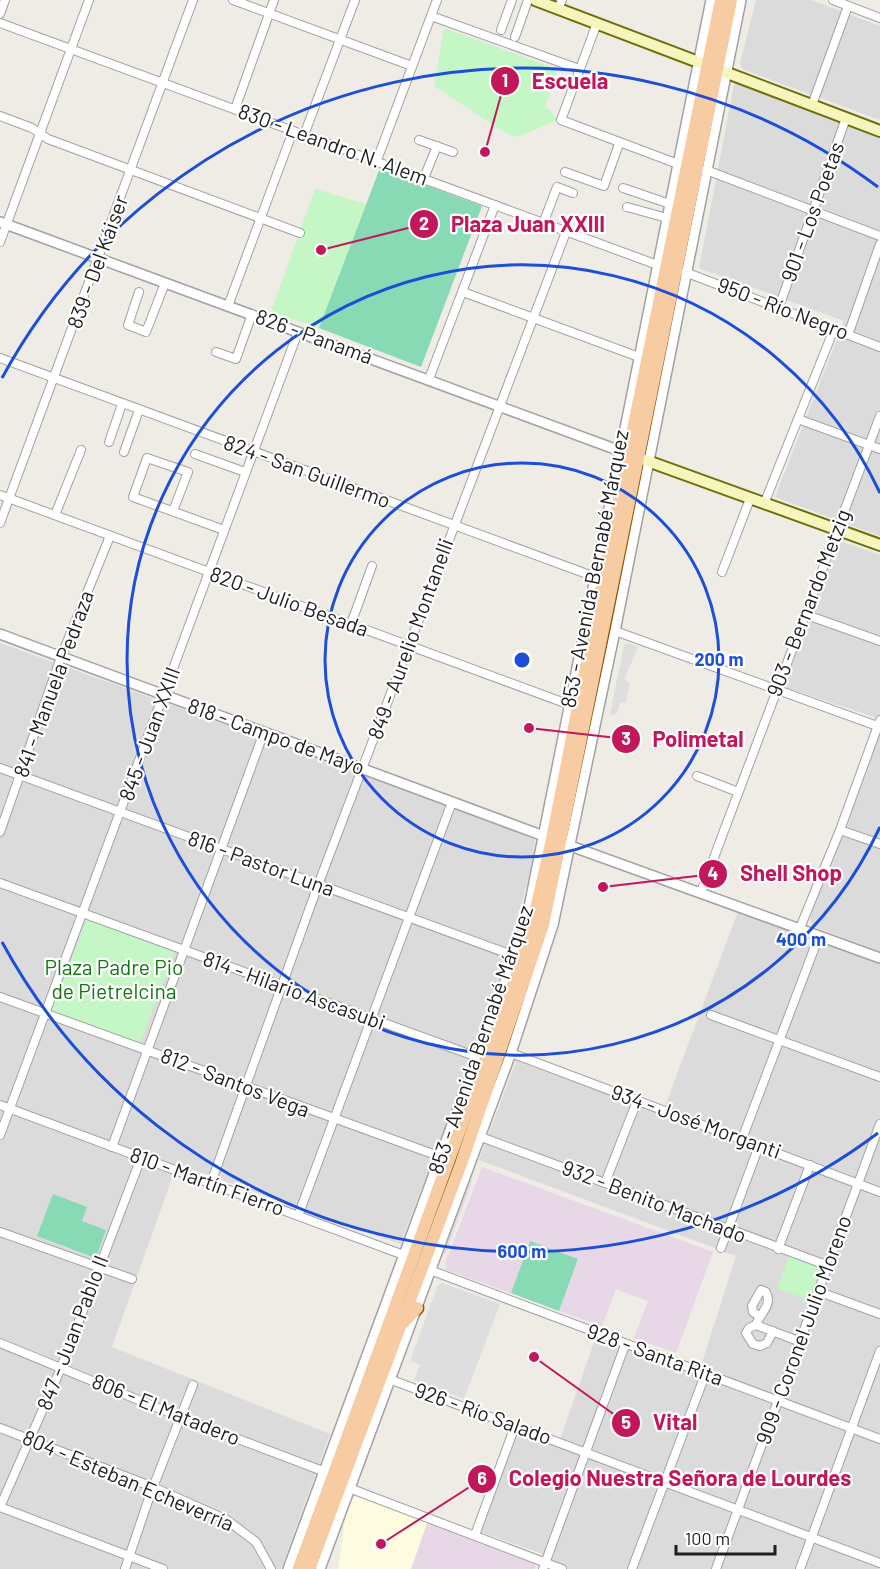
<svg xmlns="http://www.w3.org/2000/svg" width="880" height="1569" font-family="Barlow,sans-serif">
  <rect width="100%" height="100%" fill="#efebe5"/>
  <g fill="#dcdbdc">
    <polygon points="756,0 811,0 880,26 880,120 742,69 740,63"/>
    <polygon points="739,83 880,135 880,536 775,497 844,321 699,268 734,85"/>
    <polygon points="840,541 880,555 880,719 782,686"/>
    <polygon points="0,643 532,835 535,841 531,869 516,923 470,1064 400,1244 177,1164 112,1347 330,1434 281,1569 0,1569"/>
    <polygon points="880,726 880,951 812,926 810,917"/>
    <polygon points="739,909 880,962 880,1569 548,1569 552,1557 480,1532 517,1432 558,1445 596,1337 698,1375 736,1256 479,1160 516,1061 662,1114"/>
  </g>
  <g fill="#e8d7e6">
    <polygon points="482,1167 713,1252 676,1353 634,1338 648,1301 616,1289 602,1326 559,1311 578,1260 530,1242 511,1293 447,1270 445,1264"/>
    <polygon points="428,1520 535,1560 535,1569 411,1569"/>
  </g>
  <polygon fill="#fdfbe0" points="359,1494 428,1520 411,1569 338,1569 346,1513 354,1497"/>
  <g fill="#c5f6c5">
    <polygon points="444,28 557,69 545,107 551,111 557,120 518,137 504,132 434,86"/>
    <polygon points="315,189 366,204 319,328 271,312"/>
    <polygon points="88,916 176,949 139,1045 51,1012"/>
    <polygon points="790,1253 829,1266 816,1302 777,1289"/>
  </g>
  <g fill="#87dab4">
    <polygon points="380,168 482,206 421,367 319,328"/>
    <polygon points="53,1194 87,1207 82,1221 106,1230 97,1255 93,1257 37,1236"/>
    <polygon points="530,1241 578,1259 559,1311 511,1293"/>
  </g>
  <g fill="#dedede">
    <polygon points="628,643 638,647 624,680 630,683 626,703 620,703 616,715 610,714 624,645"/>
    <polygon points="473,1179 446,1253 439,1254 466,1182"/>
    <polygon points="442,1283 500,1304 464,1399 414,1380 420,1365 410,1361 438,1285"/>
  </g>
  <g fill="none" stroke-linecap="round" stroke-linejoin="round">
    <defs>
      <g id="minor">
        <polyline points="233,0 412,66"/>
        <polyline points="833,0 880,18"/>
        <polyline points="558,9 562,0"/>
        <polyline points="0,14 5,0"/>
        <polyline points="431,16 579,69"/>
        <polyline points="0,23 663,267"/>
        <polyline points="597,23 561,120 678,164"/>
        <polyline points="501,30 512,0"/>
        <polyline points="515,37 528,0"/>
        <polyline points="812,105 848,6"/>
        <polyline points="235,109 274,0"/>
        <polyline points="0,116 32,128 48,139 300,233"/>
        <polyline points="304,135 355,0"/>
        <polyline points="419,140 453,152"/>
        <polyline points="377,160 437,0"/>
        <polyline points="706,170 880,236"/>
        <polyline points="565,172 604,186 619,144"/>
        <polyline points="424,178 437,146"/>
        <polyline points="623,188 670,204"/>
        <polyline points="627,207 667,218"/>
        <polyline points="543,224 557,187 573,193"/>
        <polyline points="0,242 89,0"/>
        <polyline points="685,272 880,347"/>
        <polyline points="139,292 128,325 146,332 165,283"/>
        <polyline points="463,292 639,357"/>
        <polyline points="228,306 293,131"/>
        <polyline points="779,307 846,118"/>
        <polyline points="848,335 880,244"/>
        <polyline points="216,352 236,359 252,314"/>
        <polyline points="0,358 598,578"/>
        <polyline points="429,379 495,205"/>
        <polyline points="798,419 880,449"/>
        <polyline points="109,442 122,404"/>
        <polyline points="124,452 139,410"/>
        <polyline points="195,454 245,472"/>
        <polyline points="0,495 573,706"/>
        <polyline points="764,504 834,329"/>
        <polyline points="173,511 188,472 147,458 133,497 224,530"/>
        <polyline points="55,515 81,450"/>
        <polyline points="0,523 193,0"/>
        <polyline points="722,572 750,499"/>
        <polyline points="804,614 880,641"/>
        <polyline points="351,624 372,566"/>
        <polyline points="615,631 880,727"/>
        <polyline points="0,768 520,958"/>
        <polyline points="697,776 738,792"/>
        <polyline points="840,830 880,844"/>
        <polyline points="0,832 61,657 110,536"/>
        <polyline points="0,883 480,1058"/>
        <polyline points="701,892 880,416"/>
        <polyline points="800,928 840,830 880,720"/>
        <polyline points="0,997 444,1158"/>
        <polyline points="711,1015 880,1077"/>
        <polyline points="511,1053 880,1192"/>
        <polyline points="0,1105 409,1257"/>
        <polyline points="0,1135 298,332"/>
        <polyline points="481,1137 829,1266"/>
        <polyline points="742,1139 819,936"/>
        <polyline points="112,1147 264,732"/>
        <polyline points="211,1183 318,885 566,232"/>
        <polyline points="605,1183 637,1101"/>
        <polyline points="298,1216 452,802"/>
        <polyline points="0,1232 132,1279"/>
        <polyline points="721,1248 759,1146"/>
        <polyline points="778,1249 810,1165"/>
        <polyline points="430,1270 880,1439"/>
        <polyline points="820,1292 880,1314"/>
        <path d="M756,1325C759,1314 773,1306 766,1292L761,1290L752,1306L753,1312L759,1316"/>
        <polyline points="773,1331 767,1343 760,1346 753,1344 746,1333 749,1328 756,1325 801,1342"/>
        <polyline points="0,1343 180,1417 328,1473"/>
        <polyline points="389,1379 880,1563"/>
        <polyline points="0,1428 153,1487 227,1520 256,1542 271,1569"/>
        <polyline points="349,1488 562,1569"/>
        <polyline points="0,1507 61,1368 141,1158"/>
        <polyline points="0,1507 163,1569"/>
        <polyline points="475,1535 515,1426"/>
        <polyline points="125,1569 150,1495 193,1385"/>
        <polyline points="543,1569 625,1345"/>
        <polyline points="632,1569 705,1375"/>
        <polyline points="716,1569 880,1124"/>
        <polyline points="800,1569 880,1351"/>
      </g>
      <g id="tertiary">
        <polyline points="0,222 623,452"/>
        <polyline points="0,634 549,838"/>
        <polyline points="565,844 880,958"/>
        <polyline points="288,1569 525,927 711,0"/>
        <polyline points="320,1569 511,1053 553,925 615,631 741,0"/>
      </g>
      <g id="secondary">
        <polyline points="535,0 880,131"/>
        <polyline points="631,455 880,545"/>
      </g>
      <g id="primary">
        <polyline points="403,1323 417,1308"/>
        <polyline points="299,1569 528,944 552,839 628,454 721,0"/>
        <polyline points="309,1569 461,1164 543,925 731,0"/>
      </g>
    </defs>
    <use href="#minor" stroke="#a2a2a2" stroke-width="10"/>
    <use href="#tertiary" stroke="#a2a2a2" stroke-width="12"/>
    <use href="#secondary" stroke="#6c700b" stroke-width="14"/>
    <use href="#primary" stroke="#915a08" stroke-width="15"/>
    <use href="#minor" stroke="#fff" stroke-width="8"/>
    <use href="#tertiary" stroke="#fff" stroke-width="9"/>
    <use href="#secondary" stroke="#f6f5bc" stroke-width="10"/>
    <use href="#primary" stroke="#f7cca2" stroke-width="12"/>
  </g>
  <g fill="none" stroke="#1d4ed8" stroke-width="3">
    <circle cx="522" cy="660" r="197"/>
    <path d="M880 827A395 395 0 1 1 880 493"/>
    <path d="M878 1133A592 592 0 0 1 2 942M2 378A592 592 0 0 1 878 187"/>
  </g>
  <g text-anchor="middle" stroke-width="4.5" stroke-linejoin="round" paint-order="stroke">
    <g font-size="21" fill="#1e1e1e" stroke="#fff">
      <text transform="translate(333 145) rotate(20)" y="7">830 - Leandro N. Alem</text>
      <text transform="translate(813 212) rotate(-70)" y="7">901 - Los Poetas</text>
      <text transform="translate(98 262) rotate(-70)" y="7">839 - Del Káiser</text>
      <text transform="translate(783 309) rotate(21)" y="7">950 - Río Negro</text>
      <text transform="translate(314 337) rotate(20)" y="7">826 - Panamá</text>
      <text transform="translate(307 472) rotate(20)" y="7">824 - San Guillermo</text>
      <text transform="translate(595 569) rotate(-79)" y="7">853 - Avenida Bernabé Márquez</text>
      <text transform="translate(289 602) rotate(20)" y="7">820 - Julio Besada</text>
      <text transform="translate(809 603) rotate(-69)" y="7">903 - Bernardo Metzig</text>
      <text transform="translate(411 639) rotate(-70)" y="7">849 - Aurelio Montanelli</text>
      <text transform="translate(54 684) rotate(-70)" y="7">841 - Manuela Pedraza</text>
      <text transform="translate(150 734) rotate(-70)" y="7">845 - Juan XXIII</text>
      <text transform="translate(276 737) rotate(20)" y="7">818 - Campo de Mayo</text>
      <text transform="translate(261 864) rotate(20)" y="7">816 - Pastor Luna</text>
      <text transform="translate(294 991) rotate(20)" y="7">814 - Hilario Ascasubi</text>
      <text transform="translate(481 1040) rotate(-71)" y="7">853 - Avenida Bernabé Márquez</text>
      <text transform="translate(235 1083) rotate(21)" y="7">812 - Santos Vega</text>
      <text transform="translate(696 1122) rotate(20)" y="7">934 - José Morganti</text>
      <text transform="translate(207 1182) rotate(20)" y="7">810 - Martín Fierro</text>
      <text transform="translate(654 1202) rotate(21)" y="7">932 - Benito Machado</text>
      <text transform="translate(804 1330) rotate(-70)" y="7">909 - Coronel Julio Moreno</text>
      <text transform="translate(73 1333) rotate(-69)" y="7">847 - Juan Pablo II</text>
      <text transform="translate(655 1355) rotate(20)" y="7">928 - Santa Rita</text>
      <text transform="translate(166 1410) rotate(22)" y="7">806 - El Matadero</text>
      <text transform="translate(483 1414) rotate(20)" y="7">926 - Río Salado</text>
      <text transform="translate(128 1481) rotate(23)" y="7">804 - Esteban Echeverría</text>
    </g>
    <g font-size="21" fill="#127713" stroke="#fff">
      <text x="114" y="975">Plaza Padre Pio<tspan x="114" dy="24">de Pietrelcina</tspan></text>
    </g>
  </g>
  <circle cx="522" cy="660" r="9" fill="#1d4ed8" stroke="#fff" stroke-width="3"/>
  <g font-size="18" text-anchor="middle" font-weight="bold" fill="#1d4ed8" stroke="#fff" stroke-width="4.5" stroke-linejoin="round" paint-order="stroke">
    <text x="719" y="666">200 m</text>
    <text x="801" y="946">400 m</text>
    <text x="522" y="1258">600 m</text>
  </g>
  <path fill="none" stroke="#c2185b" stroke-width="2" d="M485 152L505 81M321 250L424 224M529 728L626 739M603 887L713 874M534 1357L626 1423M381 1544L482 1479"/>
  <g fill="#c2185b" stroke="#fff" stroke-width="2">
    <circle cx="485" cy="152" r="6"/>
    <circle cx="321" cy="250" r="6"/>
    <circle cx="529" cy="728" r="6"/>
    <circle cx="603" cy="887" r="6"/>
    <circle cx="534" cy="1357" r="6"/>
    <circle cx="381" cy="1544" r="6"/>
    <circle cx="505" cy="81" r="15"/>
    <circle cx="424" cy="224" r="15"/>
    <circle cx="626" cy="739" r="15"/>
    <circle cx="713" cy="874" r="15"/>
    <circle cx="626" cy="1423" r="15"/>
    <circle cx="482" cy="1479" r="15"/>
  </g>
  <g font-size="18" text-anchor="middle" font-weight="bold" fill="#fff">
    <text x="505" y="87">1</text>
    <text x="424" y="230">2</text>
    <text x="626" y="745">3</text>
    <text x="713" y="880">4</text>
    <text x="626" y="1429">5</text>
    <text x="482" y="1485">6</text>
  </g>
  <g font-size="22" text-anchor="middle" font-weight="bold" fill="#c2185b" stroke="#fff" stroke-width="4.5" stroke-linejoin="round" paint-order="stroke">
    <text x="570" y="89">Escuela</text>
    <text x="528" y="232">Plaza Juan XXIII</text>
    <text x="698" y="747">Polimetal</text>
    <text x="791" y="881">Shell Shop</text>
    <text x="675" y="1430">Vital</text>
    <text x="680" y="1486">Colegio Nuestra Señora de Lourdes</text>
  </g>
  <path d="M676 1545v9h99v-9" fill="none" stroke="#1e1e1e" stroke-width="3"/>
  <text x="685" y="1545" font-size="18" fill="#1e1e1e" stroke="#ffffff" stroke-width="4.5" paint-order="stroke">100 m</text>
</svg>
